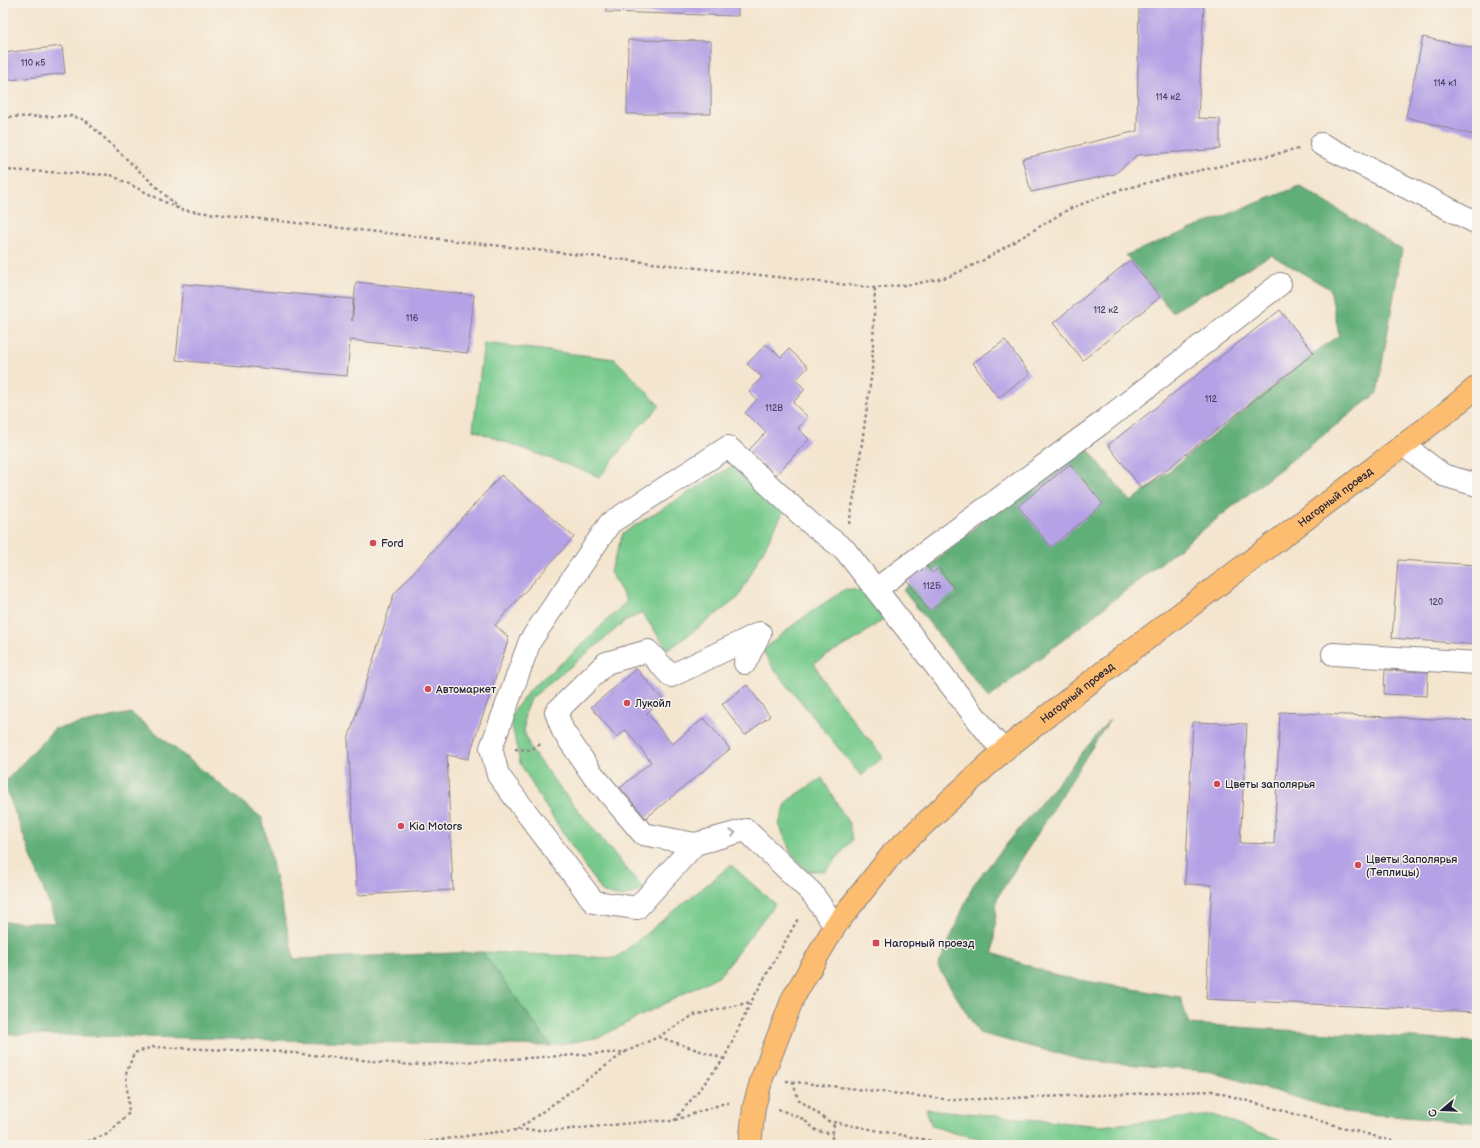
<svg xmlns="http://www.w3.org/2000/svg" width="1480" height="1148" font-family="'Balsamiq Sans',sans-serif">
  <rect width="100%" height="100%" fill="#f7f3e8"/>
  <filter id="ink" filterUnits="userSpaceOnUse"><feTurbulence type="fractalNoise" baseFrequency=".025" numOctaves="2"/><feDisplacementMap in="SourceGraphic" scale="8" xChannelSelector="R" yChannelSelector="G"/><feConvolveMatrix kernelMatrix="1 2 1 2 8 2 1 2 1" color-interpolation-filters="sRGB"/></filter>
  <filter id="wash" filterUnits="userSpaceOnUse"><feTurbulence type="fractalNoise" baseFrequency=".012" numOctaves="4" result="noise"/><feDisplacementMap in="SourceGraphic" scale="16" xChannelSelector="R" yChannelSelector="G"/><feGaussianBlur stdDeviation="0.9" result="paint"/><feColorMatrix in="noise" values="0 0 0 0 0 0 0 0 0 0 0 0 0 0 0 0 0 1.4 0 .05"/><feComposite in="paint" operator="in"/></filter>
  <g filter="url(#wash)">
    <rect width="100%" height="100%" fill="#f4e5cf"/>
    <g fill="#77ca8c" stroke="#4c7664">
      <polygon points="484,343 615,359 660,406 637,429 600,477 473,430"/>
      <polygon points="732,466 784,511 738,598 668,650 642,613 625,621 596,646 530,699 525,712 524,731 531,750 559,787 644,890 622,897 603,893 544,804 520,763 510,716 531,688 570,656 627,601 610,572 623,533"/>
      <path d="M846,589L861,591L886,617L858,638L814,663L825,684L883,757L861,776L772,666L763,651C788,627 817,607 846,589Z"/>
      <polygon points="822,778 849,824 852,840 826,871 807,871 791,853 779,824 787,801"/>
      <polygon points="731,865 775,904 720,975 600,1037 551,1046 482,952 616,958"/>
      <polygon points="926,1109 1100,1126 1213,1115 1295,1145 1016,1145 958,1134 932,1126"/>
    </g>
    <g fill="#61ae78" stroke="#42685a">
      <polygon points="1300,186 1402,250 1377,393 989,698 903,590 1078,437 1131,502 1314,353 1339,335 1330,289 1271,255 1172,312 1126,255"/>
      <polygon points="131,713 262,818 294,959 482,952 551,1046 3,1034 3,922 56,923 4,783 54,729"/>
      <polygon points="1110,719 997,898 993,953 1057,976 1180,997 1189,1024 1477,1042 1477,1123 1344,1112 1212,1072 1082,1060 979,1033 938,967 973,885"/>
    </g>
    <g id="blocks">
      <g fill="#b5a2e6">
        <polygon points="606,3 738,3 738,16 606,12"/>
        <polygon points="1139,3 1204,3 1198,118 1220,119 1220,149 1137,155 1115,174 1031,192 1022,159 1137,131"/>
        <polygon points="1423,37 1477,49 1477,136 1406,117"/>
        <polygon points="628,40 711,41 711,114 627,114"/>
        <polygon points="62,46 65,73 3,81 3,53"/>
        <polygon points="1130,260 1160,297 1083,360 1053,323"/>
        <polygon points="356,282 474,295 468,353 350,340 347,376 176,360 183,284 353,299 352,321"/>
        <polygon points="1280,310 1314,353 1142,489 1108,445"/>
        <polygon points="1005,340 1030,374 998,398 973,363"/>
        <polygon points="766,344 781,357 789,349 808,367 796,380 805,389 793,403 808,417 798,428 809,439 775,476 748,451 766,432 745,413 757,400 749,392 762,377 747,364"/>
        <polygon points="1070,464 1103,504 1051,547 1018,506"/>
        <polygon points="501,475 574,537 495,625 509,638 468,759 447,755 453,890 357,895 348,740 394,594"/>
        <polygon points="1398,560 1477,565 1477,645 1392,638"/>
        <polygon points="927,566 932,573 939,568 956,592 929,611 907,580"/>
        <polygon points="637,669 662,699 647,713 672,744 704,718 730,749 646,818 620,788 651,762 626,730 617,737 591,707"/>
        <polygon points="1385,670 1428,672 1427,696 1384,694"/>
        <polygon points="747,685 770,716 745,735 722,704"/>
        <polygon points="1280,712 1477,721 1477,1012 1206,999 1212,885 1185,884 1193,722 1247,724 1240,843 1274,844"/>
      </g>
    </g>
  </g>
  <g filter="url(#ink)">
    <use href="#blocks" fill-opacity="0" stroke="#8b8485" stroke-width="1"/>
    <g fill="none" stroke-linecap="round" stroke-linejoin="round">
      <defs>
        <g id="minor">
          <polyline points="1321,144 1477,223"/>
          <polyline points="1403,445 1443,475 1477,485"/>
          <polyline points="876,589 1099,425 1280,284"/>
          <polyline points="1333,654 1477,663"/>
          <polyline points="745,663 760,633 671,676 648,651 606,663 556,712 563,731 590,771 643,834 695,844 746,830 812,893 835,926"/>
          <polyline points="695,844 637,908 594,902 498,775 491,748 530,641 610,523 728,447 810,523 845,550 992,738 1004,750"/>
        </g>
        <g id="major">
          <path id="s1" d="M750,1145L754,1107L762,1078L793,998L835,926L893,853L1004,750L1116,662L1277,541L1447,412L1477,387"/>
        </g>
      </defs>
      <use href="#minor" stroke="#8b8485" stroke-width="24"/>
      <use href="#major" stroke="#8b8485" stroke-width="24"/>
      <g stroke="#8b8485" stroke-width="2.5" stroke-dasharray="3 3" stroke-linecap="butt">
        <polyline points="3,117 71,116 85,120 179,208"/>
        <polyline points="3,170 111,175 181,210 875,288 914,284 948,277 982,261 1069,209 1110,193 1165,178 1299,149"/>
        <polyline points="849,524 856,486 872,371 875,288"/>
        <polyline points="515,749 531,750 542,743"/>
        <polyline points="659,1037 724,1059"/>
        <polyline points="786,1081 953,1100 1212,1091 1403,1144 1477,1143"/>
        <polyline points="793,1082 798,1099 828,1121 953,1145"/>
        <polyline points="778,1109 803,1119 817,1131 833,1134"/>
        <polyline points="675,1120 725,1103 731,1103"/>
        <polyline points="517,1130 625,1052"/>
        <polyline points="70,1145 85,1142 108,1134 129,1113 126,1074 134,1053 153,1047 283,1052 412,1065 625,1052 658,1037 694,1015 751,1002"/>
        <polyline points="406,1145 480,1134 517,1130 561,1130 652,1121 674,1121 724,1059 751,1002 799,917"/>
        <polyline points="831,1145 834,1123"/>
      </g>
      <use href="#minor" stroke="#fff" stroke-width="22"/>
      <use href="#major" stroke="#fcbd6f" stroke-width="22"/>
    </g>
    <defs><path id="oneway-chevron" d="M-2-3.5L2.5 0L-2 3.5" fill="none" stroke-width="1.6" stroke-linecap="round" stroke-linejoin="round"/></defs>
    <use stroke="#9c9ca7" href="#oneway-chevron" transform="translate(733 833) rotate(-16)"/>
  </g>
  <g fill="#d1495b" stroke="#f7f3e8" stroke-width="1.5">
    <circle cx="373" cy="543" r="4"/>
    <circle cx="428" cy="689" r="4"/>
    <circle cx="627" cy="703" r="4"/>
    <circle cx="1217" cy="784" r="4"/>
    <circle cx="401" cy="826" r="4"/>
    <circle cx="1358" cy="865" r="4"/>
    <rect x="872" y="939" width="8" height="8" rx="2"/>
  </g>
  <g text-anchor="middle" stroke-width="3" stroke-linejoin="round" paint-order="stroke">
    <g font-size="9" fill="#474266">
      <text x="33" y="66">110 к5</text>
      <text x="1445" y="86">114 к1</text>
      <text x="1168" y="100">114 к2</text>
      <text x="1106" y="313">112 к2</text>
      <text x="412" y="321">116</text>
      <text x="1211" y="402">112</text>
      <text x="774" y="411">112В</text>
      <text x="932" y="589">112Б</text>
      <text x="1436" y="605">120</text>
    </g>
    <g font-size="11" fill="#22223b" stroke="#f7f3e8">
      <text dy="4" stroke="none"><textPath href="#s1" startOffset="899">Нагорный проезд</textPath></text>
      <text dy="4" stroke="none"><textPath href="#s1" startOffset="575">Нагорный проезд</textPath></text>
    </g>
    <g font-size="11" fill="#22223b" stroke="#f7f3e8" text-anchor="start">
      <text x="381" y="547">Ford</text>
      <text x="436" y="693">Автомаркет</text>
      <text x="635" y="707">Лукойл</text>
      <text x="1225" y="788">Цветы заполярья</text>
      <text x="409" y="830">Kia Motors</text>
      <text x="1366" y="863">Цветы Заполярья<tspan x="1366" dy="13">(Теплицы)</tspan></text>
      <text x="884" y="947">Нагорный проезд</text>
    </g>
  </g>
  <rect width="1480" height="1148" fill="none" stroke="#f7f3e8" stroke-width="16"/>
  <g transform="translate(1442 1110) rotate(251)" stroke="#f7f3e8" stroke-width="3" paint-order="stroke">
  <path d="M0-3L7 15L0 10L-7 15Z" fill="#22223b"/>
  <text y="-6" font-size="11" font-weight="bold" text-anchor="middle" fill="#22223b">С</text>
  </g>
</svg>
